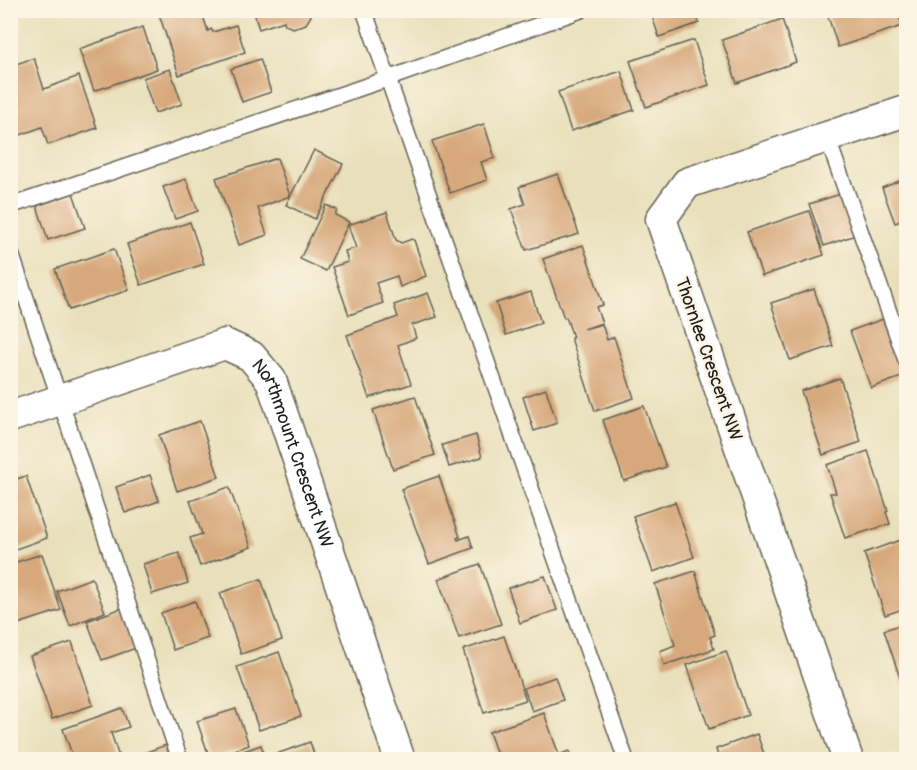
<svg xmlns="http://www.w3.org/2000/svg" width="917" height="770" font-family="Pangolin,sans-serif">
  <rect width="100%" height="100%" fill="#fcf5e5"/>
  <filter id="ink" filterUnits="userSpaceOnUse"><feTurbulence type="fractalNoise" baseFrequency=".0167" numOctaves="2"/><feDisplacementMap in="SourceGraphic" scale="12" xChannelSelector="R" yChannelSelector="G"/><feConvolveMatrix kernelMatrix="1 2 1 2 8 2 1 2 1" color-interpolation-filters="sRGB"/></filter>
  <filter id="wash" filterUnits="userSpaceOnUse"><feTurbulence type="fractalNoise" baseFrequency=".008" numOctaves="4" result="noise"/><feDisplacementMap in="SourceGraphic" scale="24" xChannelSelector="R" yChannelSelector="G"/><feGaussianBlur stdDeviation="1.35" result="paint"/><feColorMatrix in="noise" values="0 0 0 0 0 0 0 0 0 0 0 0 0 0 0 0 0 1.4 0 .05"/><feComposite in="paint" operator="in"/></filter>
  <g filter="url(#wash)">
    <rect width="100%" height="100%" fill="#e9e0bb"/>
    <g id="blocks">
      <g fill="#d7a87b">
        <polygon points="170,10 201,10 208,31 211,29 213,32 236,25 245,52 179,75 159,14"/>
        <polygon points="253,10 308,10 311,16 306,24 293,28 285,25 284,21 259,29"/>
        <polygon points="650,10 695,10 699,23 659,37"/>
        <polygon points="761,10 784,10 784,11 763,18"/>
        <polygon points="826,10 897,10 902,26 838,47"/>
        <polygon points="782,19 796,62 737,83 722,40"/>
        <polygon points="143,27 157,69 94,91 79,49"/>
        <polygon points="694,40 709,85 646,107 630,61"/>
        <polygon points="34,58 44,89 79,76 97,128 48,145 42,127 15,137 10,124 10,66"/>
        <polygon points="260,59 271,92 242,102 231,69"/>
        <polygon points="170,69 182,104 155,113 143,78"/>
        <polygon points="621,71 634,110 571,131 558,92"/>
        <polygon points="484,124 495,158 481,162 487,180 450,193 432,141"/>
        <polygon points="314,150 343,164 315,219 286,205"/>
        <polygon points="277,158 290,196 258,208 267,235 239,245 216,178"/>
        <polygon points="558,174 579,234 526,250 511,209 525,204 519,187"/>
        <polygon points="906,178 906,219 895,223 882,188"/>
        <polygon points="186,179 198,211 175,219 163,187"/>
        <polygon points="73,193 85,228 48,240 37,206"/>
        <polygon points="844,193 858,234 824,246 809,204"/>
        <polygon points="326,205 337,210 335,215 349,222 326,271 300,259"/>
        <polygon points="809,211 824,255 762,276 747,232"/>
        <polygon points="387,212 396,240 401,243 412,239 414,240 426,276 400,287 397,276 376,283 383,303 349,315 332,267 348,262 345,251 356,248 348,225"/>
        <polygon points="190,222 204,264 141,285 127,244"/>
        <polygon points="583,245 603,305 596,307 602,323 584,329 602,324 607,340 614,337 634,398 595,411 571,338 573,337 572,334 566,317 564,318 543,259"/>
        <polygon points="114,249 129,290 69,310 55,269"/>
        <polygon points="814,289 833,346 790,360 771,303"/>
        <polygon points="531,292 541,323 506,335 496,303"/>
        <polygon points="428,293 437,317 412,325 416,338 398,345 411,384 369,398 347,335 398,317 394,305"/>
        <polygon points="883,319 904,376 871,388 850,331"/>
        <polygon points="840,378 861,442 823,455 801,391"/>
        <polygon points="546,389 557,423 534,431 523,397"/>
        <polygon points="415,396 435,455 393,469 373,410"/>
        <polygon points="644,406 666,467 624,481 603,420"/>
        <polygon points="200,421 219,477 177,491 159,435"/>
        <polygon points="476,435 482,457 449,467 442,445"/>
        <polygon points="868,451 888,511 886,512 890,524 845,538 830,493 836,493 827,465"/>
        <polygon points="150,475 159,501 125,513 116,487"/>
        <polygon points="26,476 47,538 10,551 10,481"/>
        <polygon points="439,476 460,537 457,538 458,540 469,536 473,548 429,564 401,489"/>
        <polygon points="229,487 251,547 200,566 190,538 202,534 190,501"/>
        <polygon points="675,502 694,557 653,572 633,516"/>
        <polygon points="906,538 906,608 885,615 864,553"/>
        <polygon points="179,553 188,583 152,594 143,564"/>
        <polygon points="42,554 61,610 18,624 10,601 10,564"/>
        <polygon points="480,564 501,624 459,638 438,579"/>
        <polygon points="695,571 715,635 710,637 714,649 664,665 660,651 675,645 655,584"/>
        <polygon points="545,576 557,610 520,623 508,588"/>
        <polygon points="92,578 105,612 70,626 57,591"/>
        <polygon points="261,579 282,640 241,654 220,593"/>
        <polygon points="195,601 208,638 173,650 161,613"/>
        <polygon points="122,608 136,648 102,660 87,621"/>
        <polygon points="906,623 906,686 903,687 884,630"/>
        <polygon points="504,636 526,700 484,713 463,650"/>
        <polygon points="72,642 93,705 52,719 30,656"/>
        <polygon points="726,651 748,715 709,729 687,665"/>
        <polygon points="279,652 301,716 259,730 237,667"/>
        <polygon points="555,677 563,700 532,711 524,688"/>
        <polygon points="122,708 129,727 111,733 120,760 74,760 63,729"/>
        <polygon points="236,709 249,745 210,759 197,721"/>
        <polygon points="544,713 559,755 569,751 572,760 499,760 489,732"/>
        <polygon points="757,734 766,760 719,760 716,749"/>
        <polygon points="310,742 316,760 269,760 268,757"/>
        <polygon points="166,745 171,760 127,760 127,759"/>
        <polygon points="261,745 266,760 221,760 221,759"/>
      </g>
    </g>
  </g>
  <g filter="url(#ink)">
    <use href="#blocks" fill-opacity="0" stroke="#646154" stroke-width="1.5"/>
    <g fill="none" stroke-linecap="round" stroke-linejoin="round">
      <defs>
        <g id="lane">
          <polyline points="364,10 626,760"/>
          <polyline points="827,137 906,360"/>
          <polyline points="10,206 387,79 581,10"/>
          <polyline points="10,250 180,760"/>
        </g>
        <g id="street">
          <path id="s1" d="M10,417L225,344L251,356L271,380L400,760"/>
          <polyline points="848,760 661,219 687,183 906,111"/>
        </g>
      </defs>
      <use href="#lane" stroke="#646154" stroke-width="18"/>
      <use href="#street" stroke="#646154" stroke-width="33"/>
      <use href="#lane" stroke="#fff" stroke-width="15"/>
      <use href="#street" stroke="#fff" stroke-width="30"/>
    </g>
  </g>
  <g text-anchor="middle" stroke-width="5" stroke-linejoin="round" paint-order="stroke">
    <g font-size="18" fill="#1c1c1c" stroke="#fcf5e5">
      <text transform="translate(709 359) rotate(71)" y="6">Thornlee Crescent NW</text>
      <text dy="6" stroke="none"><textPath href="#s1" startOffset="363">Northmount Crescent NW</textPath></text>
    </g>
  </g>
  <rect width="917" height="770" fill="none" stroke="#fcf5e5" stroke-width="36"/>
</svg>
